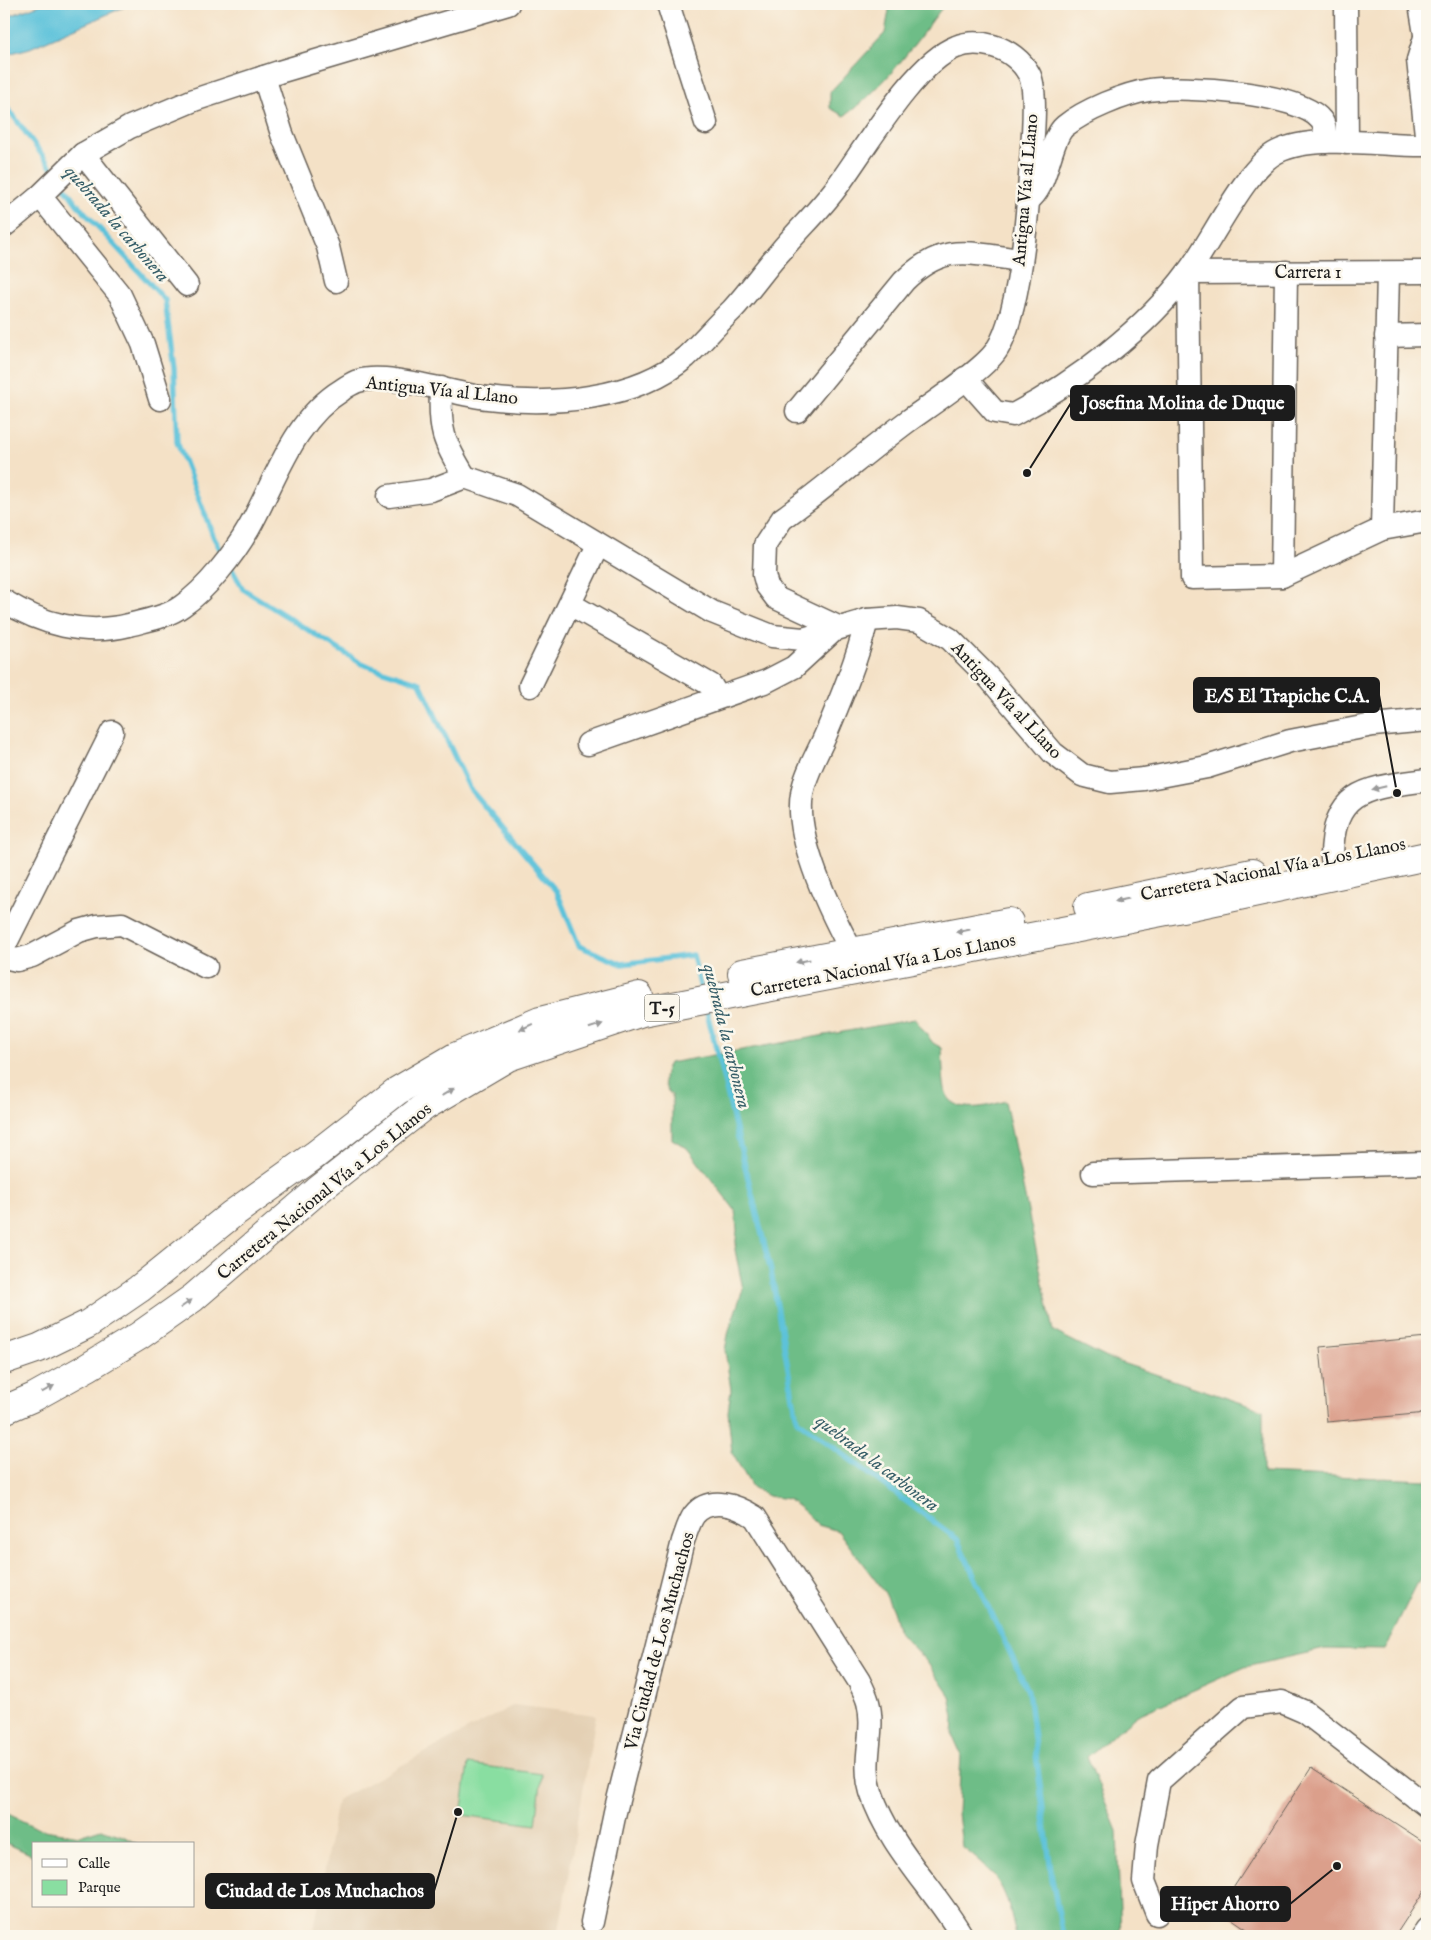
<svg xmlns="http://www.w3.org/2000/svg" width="1431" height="1940" font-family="'IM FELL English',serif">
  <rect width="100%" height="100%" fill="#fbf7ec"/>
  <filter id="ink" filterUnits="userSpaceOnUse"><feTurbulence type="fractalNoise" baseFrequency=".02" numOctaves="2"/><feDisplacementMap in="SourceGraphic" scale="10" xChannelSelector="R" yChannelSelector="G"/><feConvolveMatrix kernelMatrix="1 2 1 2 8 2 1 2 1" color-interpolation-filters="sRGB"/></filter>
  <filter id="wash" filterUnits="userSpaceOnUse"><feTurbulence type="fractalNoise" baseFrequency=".0096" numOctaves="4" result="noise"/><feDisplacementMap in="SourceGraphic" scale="20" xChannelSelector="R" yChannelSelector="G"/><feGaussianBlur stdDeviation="1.12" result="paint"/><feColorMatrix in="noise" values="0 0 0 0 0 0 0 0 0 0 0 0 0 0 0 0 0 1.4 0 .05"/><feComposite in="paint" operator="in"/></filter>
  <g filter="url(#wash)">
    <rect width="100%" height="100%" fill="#f4e1c6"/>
    <polygon fill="#e4d0b4" points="514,1705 596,1715 558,1936 313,1936 337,1800"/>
    <polygon fill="#89dea1" stroke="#527d5e" points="468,1764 542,1774 536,1825 461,1815"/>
    <g fill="#6ebd87" stroke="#456c52">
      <path d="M890,4H945C914,44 886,87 844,116L830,108V92L885,33Z"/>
      <path d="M915,1019L933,1043L942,1048C943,1059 942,1085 947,1095C957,1115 990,1106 1005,1101L1053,1331L1107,1358L1263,1410V1473L1427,1480V1564L1384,1650L1325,1649L1245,1667L1136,1716L1087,1757L1117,1831L1121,1936H1016C1006,1888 1001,1877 962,1847L958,1813L961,1754L953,1736L954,1717L950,1696L927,1662L899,1632L893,1611L885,1593L838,1531L818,1525L804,1511L788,1499L768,1496L752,1487L732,1453L728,1412L731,1390L725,1350L729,1330L743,1289L735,1250L737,1230L735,1210L687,1148L672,1139V1095C661,1086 663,1075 669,1063Z"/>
      <polygon points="4,1812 39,1829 79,1836 101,1829 123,1836 137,1844 34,1844 34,1856 4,1842"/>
    </g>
    <polygon fill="#5dc2da" stroke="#3c6f7b" points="42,4 131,4 30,48 4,55 4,18"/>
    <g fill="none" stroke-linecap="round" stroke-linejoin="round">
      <g stroke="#5dc2da" stroke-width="5.5">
        <polyline points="4,103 56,174"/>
        <polyline points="61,182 77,204 165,300 174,369 177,442 214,538 224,556"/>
        <polyline points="230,566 243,589 362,664 420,683 470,789 557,892 579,946 622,964 693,955 702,994"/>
        <polyline points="706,1008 771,1271 797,1420 957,1539 1028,1691 1052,1879 1063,1936"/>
      </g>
    </g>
    <g id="blocks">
      <g fill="#db9f8b">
        <polygon points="1427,1337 1427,1413 1327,1422 1320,1347"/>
        <polygon points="1311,1768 1427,1844 1427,1887 1395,1936 1257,1936 1219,1910"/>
      </g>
    </g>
  </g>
  <g filter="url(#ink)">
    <use href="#blocks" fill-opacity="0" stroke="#686158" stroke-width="1"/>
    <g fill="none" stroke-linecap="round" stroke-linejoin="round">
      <defs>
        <g id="minor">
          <polyline points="668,4 706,123"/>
          <polyline points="1346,4 1347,143"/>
          <polyline points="1420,4 1425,34"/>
          <polyline points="1427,31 1418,60 1427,144"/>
          <polyline points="264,77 282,134 328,247 336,281"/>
          <polyline points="83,154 187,285"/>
          <polyline points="40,196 120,295 143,344 160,399"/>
          <path d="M1032,197C1049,180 1050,138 1065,126C1085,110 1124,94 1149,90C1183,85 1300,92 1321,120C1326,126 1325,134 1325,142"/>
          <polyline points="4,226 40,196 83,154 130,127 194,100 279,72 508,4"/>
          <polyline points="1427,272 1188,273 1192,578 1282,576 1382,529 1427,521"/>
          <polyline points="1386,336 1427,335"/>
          <path d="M965,378L995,412L1013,415C1075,383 1147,328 1188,272C1212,241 1246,167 1277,152C1316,133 1383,146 1427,145"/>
          <path d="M441,388C439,431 443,441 465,477L517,495L712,612L772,636L803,639L867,620L897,618L919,621L950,639L990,679L1053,753L1082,775L1110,782L1144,779L1207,767L1290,741L1373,725L1427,720"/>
          <path d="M797,411L904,281C945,241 969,254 1020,260"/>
          <polyline points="389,496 431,490 465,477"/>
          <polyline points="1382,529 1388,273"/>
          <polyline points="1282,576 1286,272"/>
          <path d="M4,601C41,624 85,636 129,625C147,620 167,617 182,606C207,589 234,554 249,528C276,480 293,420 342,390C344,388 356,381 358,381C377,375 405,382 424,385C445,389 467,396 488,398C551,406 636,400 686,357C702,342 716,325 732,310C749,292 763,271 780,252C798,230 819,211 836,188C863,152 915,62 956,47C968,42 982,43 993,46C1008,50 1022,61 1029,74C1039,92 1031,154 1030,177C1027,219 1019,317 996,351C982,371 930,405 908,421C865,453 825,488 782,519L765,545L764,575L767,586L776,598L838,627"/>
          <polyline points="570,604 711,685 718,697"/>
          <polyline points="530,686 598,545"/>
          <polyline points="588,744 767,681 794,667 832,632"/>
          <path d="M1332,858C1332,787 1370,788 1427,780"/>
          <polyline points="4,947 112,732"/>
          <path d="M852,952C831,913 794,838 802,794C805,774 818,753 826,734C842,696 857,660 867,620"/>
          <polyline points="4,957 17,960 32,956 79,931 97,926 122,924 206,967"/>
          <polyline points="1093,1173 1427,1163"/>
          <polyline points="1157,1914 1144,1881 1147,1845 1159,1781 1243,1707 1282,1702 1305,1712 1427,1806"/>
          <path d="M592,1922L615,1812L683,1541C686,1533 689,1522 694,1515C710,1495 738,1506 755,1517L859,1681C862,1687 866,1695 868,1702C876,1732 861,1760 871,1792C889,1847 934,1888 962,1936"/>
          <polyline points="1422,1936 1427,1929"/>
        </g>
        <g id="highway">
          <polyline points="1088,907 1252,873"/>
          <polyline points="742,973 1009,922"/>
          <polyline points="4,1360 39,1348 88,1324 139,1289 231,1215 315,1155 397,1091 455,1057 540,1021 639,996"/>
          <polyline points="4,1410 34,1397 88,1367 139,1336 193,1298 317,1191 398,1127 425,1106 508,1057 642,1012 1182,908 1427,856"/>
        </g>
      </defs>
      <use href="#minor" stroke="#686158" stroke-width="25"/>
      <use href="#highway" stroke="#686158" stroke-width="30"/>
      <use href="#minor" stroke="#fff" stroke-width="22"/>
      <use href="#highway" stroke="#fff" stroke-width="28"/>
    </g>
    <defs><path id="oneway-solid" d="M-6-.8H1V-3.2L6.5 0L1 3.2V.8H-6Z" transform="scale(1.25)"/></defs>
    <g fill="#999">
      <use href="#oneway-solid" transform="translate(1379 788) rotate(167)"/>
      <use href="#oneway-solid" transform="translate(1122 900) rotate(168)"/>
      <use href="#oneway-solid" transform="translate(963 931) rotate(169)"/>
      <use href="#oneway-solid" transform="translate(803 961) rotate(169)"/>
      <use href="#oneway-solid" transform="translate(596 1026) rotate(-18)"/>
      <use href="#oneway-solid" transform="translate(526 1027) rotate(156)"/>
      <use href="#oneway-solid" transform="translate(448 1092) rotate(-31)"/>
      <use href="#oneway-solid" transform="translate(186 1304) rotate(-35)"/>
      <use href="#oneway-solid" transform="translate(48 1389) rotate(-29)"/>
    </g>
  </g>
  <g text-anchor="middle" stroke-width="5" stroke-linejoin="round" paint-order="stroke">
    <rect fill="#fbf7ec" stroke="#5f5e5a" stroke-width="1" x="644.5" y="994.5" width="35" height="27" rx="4"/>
    <g font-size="16" font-weight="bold" fill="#1c1c1c">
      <text x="662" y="1014">T-5</text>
    </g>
    <g font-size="18" fill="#1c1c1c" stroke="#fbf7ec">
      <text transform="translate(1025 190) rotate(-85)" y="6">Antigua Vía al Llano</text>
      <text x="1308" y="278">Carrera 1</text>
      <text transform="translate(442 390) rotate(6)" y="6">Antigua Vía al Llano</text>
      <text transform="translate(1007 700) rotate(47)" y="6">Antigua Vía al Llano</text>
      <text transform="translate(1273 869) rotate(-11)" y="6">Carretera Nacional Vía a Los Llanos</text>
      <text transform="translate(883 965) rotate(-11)" y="6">Carretera Nacional Vía a Los Llanos</text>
      <text transform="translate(324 1191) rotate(-39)" y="6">Carretera Nacional Vía a Los Llanos</text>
      <text transform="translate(659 1641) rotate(-75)" y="6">Via Ciudad de Los Muchachos</text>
    </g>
    <g font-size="19" font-style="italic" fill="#365e68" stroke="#fbf7ec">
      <text transform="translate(118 223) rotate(49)" y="7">quebrada la carbonera</text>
      <text transform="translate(728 1036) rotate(76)" y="7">quebrada la carbonera</text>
      <text transform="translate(878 1462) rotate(37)" y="7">quebrada la carbonera</text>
    </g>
  </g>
  <path fill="none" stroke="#1c1c1c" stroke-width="2" d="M1027 473L1071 403M1397 793L1379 695M458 1812L434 1891M1337 1866L1290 1904"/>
  <g fill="#1c1c1c" stroke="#fbf7ec" stroke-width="2">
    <circle cx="1027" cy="473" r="5"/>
    <circle cx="1397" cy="793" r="5"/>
    <circle cx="458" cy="1812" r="5"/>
    <circle cx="1337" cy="1866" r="5"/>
  </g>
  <g fill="#1c1c1c" stroke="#1c1c1c" stroke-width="2">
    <rect x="1071" y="386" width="223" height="34" rx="5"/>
    <rect x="1194" y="678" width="185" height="34" rx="5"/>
    <rect x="206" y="1874" width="228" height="34" rx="5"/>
    <rect x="1161" y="1887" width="129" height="34" rx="5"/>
  </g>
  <g font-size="19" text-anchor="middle" font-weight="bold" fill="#fff">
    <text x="1183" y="409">Josefina Molina de Duque</text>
    <text x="1287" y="702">E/S El Trapiche C.A.</text>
    <text x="320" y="1897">Ciudad de Los Muchachos</text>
    <text x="1225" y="1910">Hiper Ahorro</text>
  </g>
  <rect width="1431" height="1940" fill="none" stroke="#fbf7ec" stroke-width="20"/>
  <rect x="32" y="1842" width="162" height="65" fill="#fbf7ec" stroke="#a29f99"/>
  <rect x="42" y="1859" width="25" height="8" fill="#ffffff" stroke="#a29f99"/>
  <text x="78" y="1868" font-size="15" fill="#1c1c1c">Calle</text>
  <rect x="42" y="1880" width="25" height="15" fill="#89dea1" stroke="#a29f99"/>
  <text x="78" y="1892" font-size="15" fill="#1c1c1c">Parque</text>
</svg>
